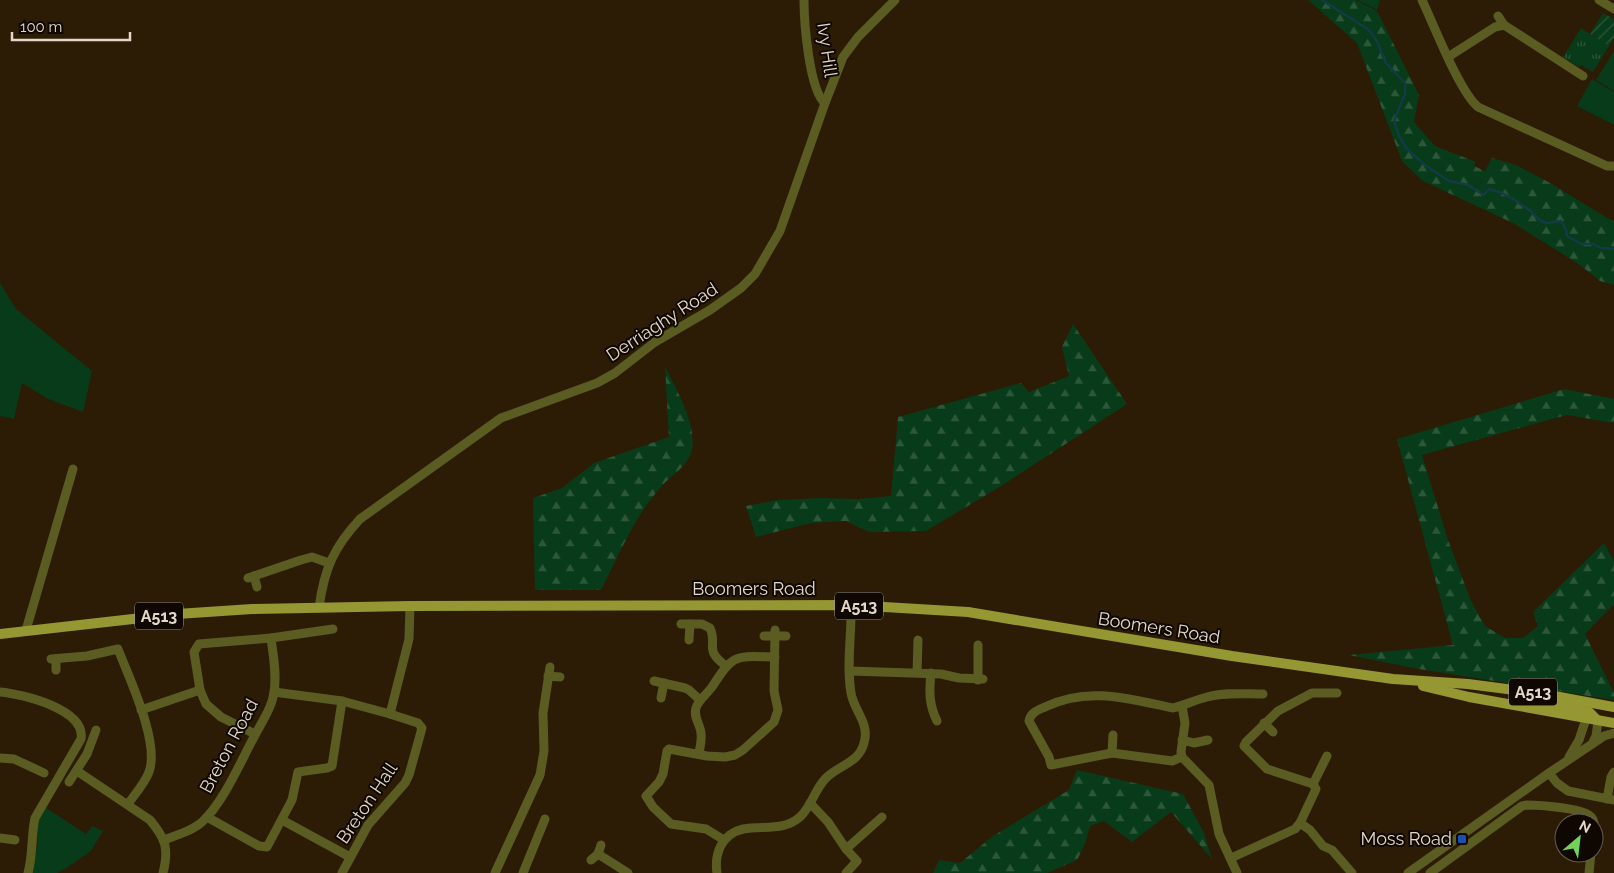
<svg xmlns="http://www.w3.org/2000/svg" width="1614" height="873" font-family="Raleway,sans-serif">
  <defs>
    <pattern id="forest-firs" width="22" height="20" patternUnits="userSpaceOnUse" patternTransform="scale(1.25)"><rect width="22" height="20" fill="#083b19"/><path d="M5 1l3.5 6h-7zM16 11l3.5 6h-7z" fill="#2c5739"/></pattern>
    <pattern id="park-tufts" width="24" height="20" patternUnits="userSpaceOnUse" patternTransform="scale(1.25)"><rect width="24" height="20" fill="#083b19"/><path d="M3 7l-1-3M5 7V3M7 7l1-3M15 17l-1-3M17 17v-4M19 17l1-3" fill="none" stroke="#2c5739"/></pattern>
    <pattern id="garden-furrows" width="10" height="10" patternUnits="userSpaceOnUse" patternTransform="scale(1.25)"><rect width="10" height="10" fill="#083b19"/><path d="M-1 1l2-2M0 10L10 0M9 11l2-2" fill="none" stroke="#2c5739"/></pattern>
  </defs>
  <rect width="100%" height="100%" fill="#2c1b05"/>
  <g fill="#083b19">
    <polygon points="1358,0 1380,0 1377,10"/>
    <polygon points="1614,51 1614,91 1596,80"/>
    <polygon points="1592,79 1614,92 1614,125 1577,106"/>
    <polygon points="0,283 16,309 92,371 83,412 48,399 22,383 14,419 0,416"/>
    <path d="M45,807L86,834L92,826L103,831L91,851L68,867L57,873H30C33,864 36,855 37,846C38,832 36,818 45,807Z"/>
  </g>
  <g fill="url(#forest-firs)">
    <polygon points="1308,0 1356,0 1377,11 1419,95 1414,122 1435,146 1476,162 1474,166 1485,171 1492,158 1516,165 1550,183 1614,222 1614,285 1600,281 1580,265 1515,224 1423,181 1402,161 1357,43"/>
    <polygon points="1073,324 1127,404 1001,486 926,531 869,532 846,521 811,523 756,537 746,506 777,500 821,498 858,499 891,496 898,417 1021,383 1029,392 1069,376 1062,347"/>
    <path d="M665,366C676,390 699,426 691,453C687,467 670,476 661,487C634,517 619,555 601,590H535L533,498L562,488L594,463L669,437Z"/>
    <polygon points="1564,389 1614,399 1614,423 1567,415 1422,455 1448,540 1471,601 1485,626 1505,638 1523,638 1538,626 1533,612 1604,543 1614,561 1614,606 1612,606 1585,634 1614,693 1614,700 1419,669 1349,655 1453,645 1397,439"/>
    <polygon points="1077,770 1183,794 1204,833 1212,859 1171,812 1132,842 1104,821 1090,826 1085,844 1077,860 1047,873 933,873 939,860 960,863 993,836 1069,790"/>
  </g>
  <polygon fill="url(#park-tufts)" points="1581,28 1609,46 1593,72 1581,65 1579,67 1563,57"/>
  <polygon fill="url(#garden-furrows)" points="1603,13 1614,19 1614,38 1609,46 1590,34"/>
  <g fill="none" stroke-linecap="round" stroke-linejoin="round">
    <polyline stroke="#123b45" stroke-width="2.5" points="1322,0 1369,30 1377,41 1385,62 1405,83 1405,94 1394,121 1399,136 1407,149 1425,165 1449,181 1468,185 1484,195 1489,189 1502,193 1513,199 1528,209 1541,221 1547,223 1561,221 1566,230 1567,236 1581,244 1593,244 1601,248 1614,249"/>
    <g stroke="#5a5c21" stroke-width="9">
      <path d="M804,0C804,21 809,90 825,103"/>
      <path d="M1422,0C1434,25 1459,91 1478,107L1607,166H1614"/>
      <polyline points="1599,0 1614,9"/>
      <polyline points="1498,16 1504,25"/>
      <polyline points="1448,57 1495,27 1504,25 1583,76"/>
      <polyline points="254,576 257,587"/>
      <polyline points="248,578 301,560 312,557 329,563"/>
      <path d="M319,608C324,569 334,547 360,519L501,418L597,383L615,373L655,342L710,310L741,288L755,274L780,231L825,103L843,57L858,37L895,0"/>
      <path d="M681,624H702L710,628C718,646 703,649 726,666"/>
      <polyline points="26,630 73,469"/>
      <polyline points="764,636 786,636"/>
      <polyline points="689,640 690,624"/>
      <path d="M51,659L87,656L118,649C129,678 160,742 149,772C145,783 135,794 128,804"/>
      <polyline points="56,670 56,659"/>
      <polyline points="850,671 941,674 959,678 983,679"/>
      <polyline points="917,673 918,640"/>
      <path d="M931,673C929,691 929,705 937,721"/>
      <polyline points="548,676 560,677"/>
      <polyline points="978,680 978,645"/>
      <polyline points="654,681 685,688 689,690 700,700"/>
      <path d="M0,692C22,694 86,709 81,739L35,818C31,836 33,855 28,873"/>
      <polyline points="274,692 342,701 390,714 409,639 410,606"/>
      <polyline points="661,698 664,683"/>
      <polyline points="1182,706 1185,723 1181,752 1182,757 1209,785 1219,834 1237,873"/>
      <polyline points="141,710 200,690"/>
      <polyline points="1264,723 1273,732"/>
      <polyline points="255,734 221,717 206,704 200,690 194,652 199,644 271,638 333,629"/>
      <polyline points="1182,740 1194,743 1208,740"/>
      <polyline points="1592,744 1596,736 1598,721"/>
      <path d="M699,753C700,747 702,740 701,734C701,725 693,718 696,708C698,700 707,694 712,687C734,653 735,656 775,657"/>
      <polyline points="1112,753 1113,735"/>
      <path d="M1182,757L1172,761L1112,753L1051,765L1049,757L1029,721C1031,712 1038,710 1045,707C1088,686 1129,699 1173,708C1185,705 1195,700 1207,697C1224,692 1245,694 1263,694"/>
      <polyline points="1569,757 1579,740 1588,713"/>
      <polyline points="0,758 14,759 44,773"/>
      <path d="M77,771L150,820C166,839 169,849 163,873"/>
      <polyline points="1549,773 1557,783 1568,791 1614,800"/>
      <polyline points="69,782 87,754 96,730"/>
      <polyline points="1313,784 1327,756"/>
      <polyline points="1607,799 1611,777 1614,772"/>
      <polyline points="810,803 828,822 846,849 882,817"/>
      <polyline points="207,817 259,846 267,847 292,800 298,772 327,768 332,766 342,701"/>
      <polyline points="282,820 350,857"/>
      <polyline points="1300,823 1310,830 1323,846 1332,850 1352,873"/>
      <polyline points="0,838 15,840"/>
      <path d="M164,840C177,835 192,831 202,822C223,803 240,763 254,737C261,723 272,708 274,692C277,674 273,655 271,638"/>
      <polyline points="724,840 706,829 671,824 653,807 646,796 659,782 663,774 667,751 669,749 707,756 725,757 735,755 743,750 774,722 778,710 774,691 775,630"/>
      <polyline points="846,849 857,861 846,873"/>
      <polyline points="598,854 628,873"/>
      <polyline points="1231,858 1295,829 1300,823 1316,789 1313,784 1267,769 1244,746 1246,742 1278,711 1312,693 1337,693"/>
      <polyline points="591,860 598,854 601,845"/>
      <polyline points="342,873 368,825 405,783 409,775 422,728 418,723 390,714"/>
      <polyline points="495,873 540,775 544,751 543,713 550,667"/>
      <polyline points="523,873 545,819"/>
      <path d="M717,873C714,853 722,834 743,829C764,825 784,832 801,816C812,805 815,789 826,778C839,765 859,763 864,743C870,723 854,711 851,693C846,664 852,634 851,605"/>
      <polyline points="1408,873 1549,773 1604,736 1614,733"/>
      <path d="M1430,873L1522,806L1527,805C1539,805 1582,808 1590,816C1593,818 1593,819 1594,823"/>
      <polyline points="1589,873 1591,853"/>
    </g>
    <g stroke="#959732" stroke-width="10">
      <polyline points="0,634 177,614 252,609 410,606 851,605 968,612 1232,656 1393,679 1468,684 1538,693 1614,707"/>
      <polyline points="1423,686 1469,697 1614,723"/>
      <polyline points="1520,696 1589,712 1597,720"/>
    </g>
  </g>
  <rect fill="#1a4fb4" stroke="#0f0802" stroke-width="2" x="1457" y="834" width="10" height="10" rx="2.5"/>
  <g text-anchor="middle" stroke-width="4" stroke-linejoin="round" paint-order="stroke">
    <g fill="#0f0802" stroke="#a3998e" stroke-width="1">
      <rect x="835" y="592.5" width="48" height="27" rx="4"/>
      <rect x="135" y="602.5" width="48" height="27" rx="4"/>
      <rect x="1509" y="678.5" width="48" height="27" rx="4"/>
    </g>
    <g font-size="16" font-weight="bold" fill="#e3d7ca">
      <text x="859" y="612">A513</text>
      <text x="159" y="622">A513</text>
      <text x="1533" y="698">A513</text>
    </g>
    <g font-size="18" fill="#e3d7ca" stroke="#0f0802">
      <text transform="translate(827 50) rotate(82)" y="6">Ivy Hill</text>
      <text transform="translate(662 322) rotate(-33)" y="6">Derriaghy Road</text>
      <text x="754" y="595">Boomers Road</text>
      <text transform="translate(1159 628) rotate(9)" y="6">Boomers Road</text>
      <text transform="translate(229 746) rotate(-62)" y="6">Breton Road</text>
      <text transform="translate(367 803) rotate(-56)" y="6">Breton Hall</text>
    </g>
    <g font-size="18" fill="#e3d7ca" stroke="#0f0802" text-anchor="end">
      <text x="1452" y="845">Moss Road</text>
    </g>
  </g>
  <g transform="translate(1579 838) rotate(28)"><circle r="24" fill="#0f0802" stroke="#645b52"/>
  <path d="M0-4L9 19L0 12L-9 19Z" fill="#73d25c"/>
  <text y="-8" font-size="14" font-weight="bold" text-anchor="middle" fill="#e3d7ca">N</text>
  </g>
  <path d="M12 32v8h118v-8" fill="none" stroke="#e3d7ca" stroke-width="2.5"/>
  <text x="20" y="32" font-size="15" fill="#e3d7ca" stroke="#0f0802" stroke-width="4" paint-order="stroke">100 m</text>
</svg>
